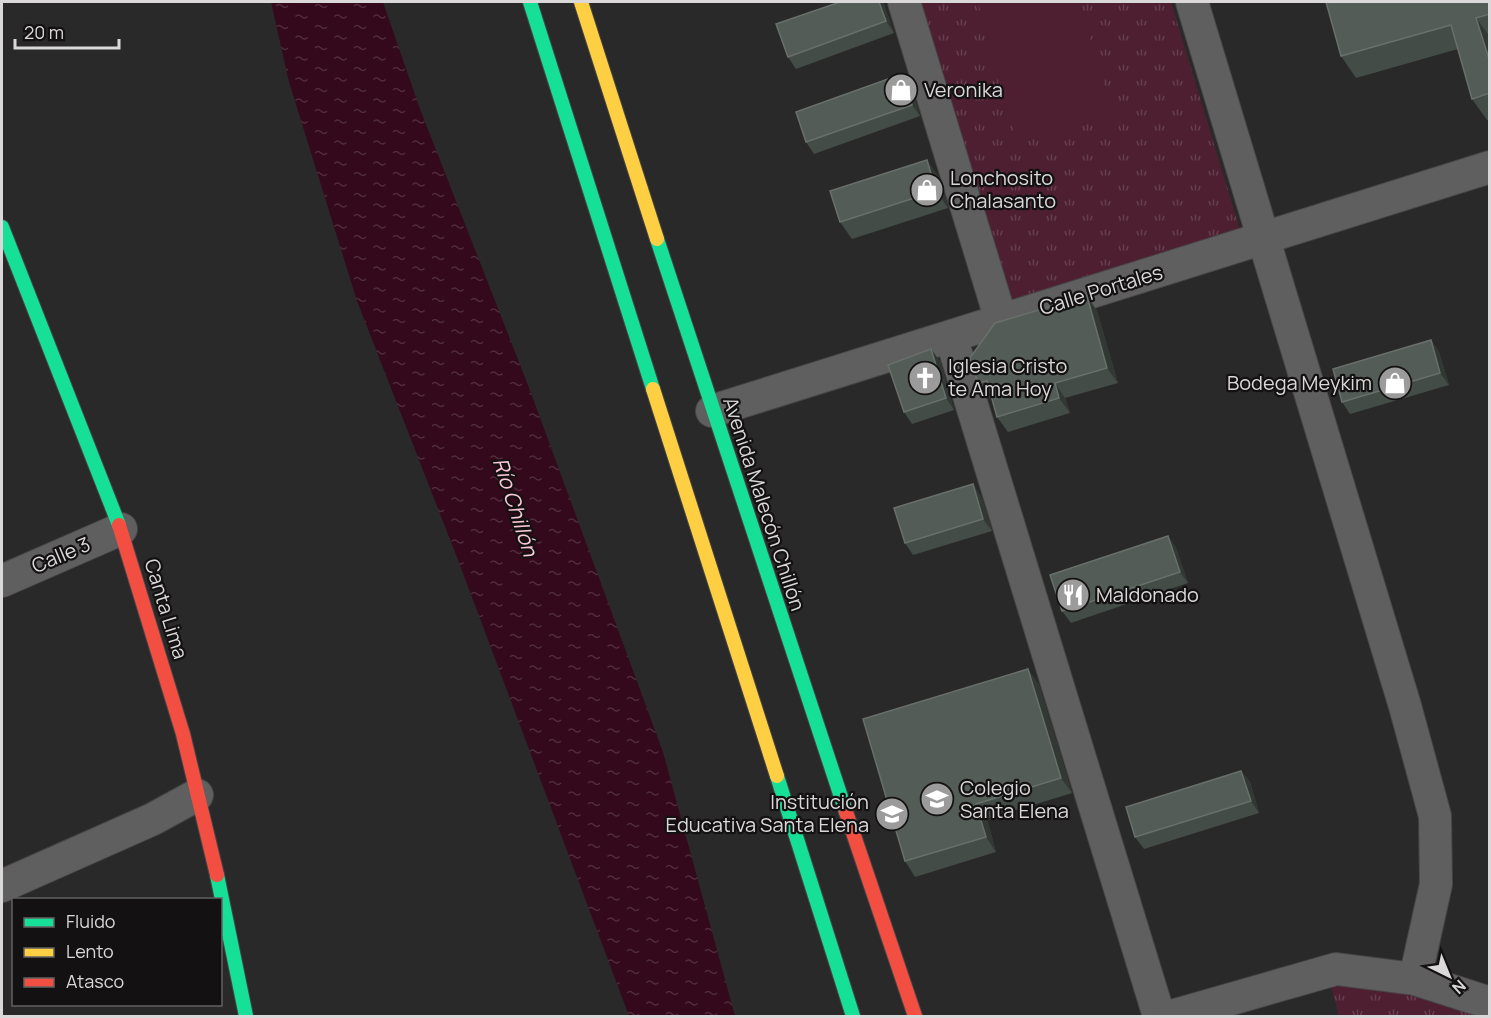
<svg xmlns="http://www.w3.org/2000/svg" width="1491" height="1018" font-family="Manrope,sans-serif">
  <defs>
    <pattern id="park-tufts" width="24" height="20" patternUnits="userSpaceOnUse" patternTransform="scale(1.5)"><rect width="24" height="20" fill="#4d1f31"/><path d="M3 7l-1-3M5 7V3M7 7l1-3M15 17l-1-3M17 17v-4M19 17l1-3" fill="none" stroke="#663f4e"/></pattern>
    <pattern id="water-ripples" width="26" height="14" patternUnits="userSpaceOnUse" patternTransform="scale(1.5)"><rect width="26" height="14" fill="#33091b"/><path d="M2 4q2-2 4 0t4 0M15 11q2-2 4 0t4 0" fill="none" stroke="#502c3c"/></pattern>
  </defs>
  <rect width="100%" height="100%" fill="#2a2929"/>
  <g fill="url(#park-tufts)">
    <polygon points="910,2 1171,2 1241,233 1004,310"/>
    <polygon points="1331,986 1422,993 1489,1016 1339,1016"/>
  </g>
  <polygon fill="#4d1f31" points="978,2 1080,2 1112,116 1017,143"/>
  <polygon fill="url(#water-ripples)" points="271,2 383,2 420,109 528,385 663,752 735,1016 629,1016 458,560 357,301 289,82"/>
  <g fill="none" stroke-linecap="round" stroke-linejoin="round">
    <defs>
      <g id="street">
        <polyline points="904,2 1001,320"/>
        <polyline points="1192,2 1405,706 1435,816 1436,884 1415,979"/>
        <polyline points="951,337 1159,1016"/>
        <polyline points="712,411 1490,167"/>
        <polyline points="2,581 121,529"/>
        <polyline points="2,886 153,819 197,795"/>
        <polyline points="1172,1016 1336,969 1415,979 1490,1003"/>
      </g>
      <g id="fast">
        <polyline points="530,2 653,389"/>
        <polyline points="2,227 119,525"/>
        <polyline points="657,239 846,812"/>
        <polyline points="777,776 853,1016"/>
        <polyline points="217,875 246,1016"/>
      </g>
      <g id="slow">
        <polyline points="581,2 657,239"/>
        <polyline points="653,389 777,776"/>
      </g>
      <g id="jam">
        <polyline points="119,525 183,734 217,875"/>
        <polyline points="846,812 915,1016"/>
      </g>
    </defs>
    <use href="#street" stroke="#474546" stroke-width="34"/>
    <use href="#fast" stroke="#474546" stroke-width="16"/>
    <use href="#slow" stroke="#474546" stroke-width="16"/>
    <use href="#jam" stroke="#474546" stroke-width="16"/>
    <use href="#street" stroke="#605f5f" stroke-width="32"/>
    <use href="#fast" stroke="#16e098" stroke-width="14"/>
    <use href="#slow" stroke="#ffcf43" stroke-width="14"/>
    <use href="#jam" stroke="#f24e42" stroke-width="14"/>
  </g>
  <g fill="#434c47">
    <polygon points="883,2 894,33 796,69 788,57"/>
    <polygon points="1490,2 1490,120 1487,120 1472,99 1458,49 1356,78 1341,56"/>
    <polygon points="902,74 911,86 920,116 814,154 806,142"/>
    <polygon points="939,177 948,208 852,239 840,222"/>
    <polygon points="1087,296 1097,311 1118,383 1065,398 1070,413 1008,432 997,417 992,397 989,398 978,383"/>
    <polygon points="1431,340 1439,352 1449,385 1350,414 1342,402"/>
    <polygon points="940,361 954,410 912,424 904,412"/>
    <polygon points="981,496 992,531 913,555 905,543"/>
    <polygon points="1168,536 1176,548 1188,583 1071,623 1062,611"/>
    <polygon points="1028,669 1039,685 1072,793 987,819 996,852 915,877 905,861"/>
    <polygon points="1241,771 1250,782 1259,813 1144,849 1135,837"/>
  </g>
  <g fill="#323834">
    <polygon points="879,2 883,2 894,33 886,21"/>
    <polygon points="1476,18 1490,37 1490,62"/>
    <polygon points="902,74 911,86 920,116 912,105"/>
    <polygon points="927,160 939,177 948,208 936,191"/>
    <polygon points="1087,296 1097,311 1118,383 1107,368"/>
    <polygon points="1431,340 1439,352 1449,385 1440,373"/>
    <polygon points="931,349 940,361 954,410 946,398"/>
    <polygon points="1055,383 1065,398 1070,413 1059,398"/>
    <polygon points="973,484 981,496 992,531 983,519"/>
    <polygon points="1168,536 1176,548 1188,583 1180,572"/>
    <polygon points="1028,669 1039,685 1072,793 1061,778"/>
    <polygon points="1241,771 1250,782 1259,813 1251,801"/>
    <polygon points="976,804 987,819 996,852 986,837"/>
  </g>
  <g fill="#545c57" stroke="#696f6b" stroke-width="1.5">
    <polygon points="840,2 879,2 886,21 788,57 776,24"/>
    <polygon points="1326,2 1490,2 1490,14 1476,18 1490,62 1490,93 1472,99 1451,25 1341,56"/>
    <polygon points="902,74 912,105 806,142 796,112"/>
    <polygon points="927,160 936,191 840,222 830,191"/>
    <polygon points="1087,296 1107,368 1055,383 1059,398 997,417 987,381 978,383 970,358 995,323"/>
    <polygon points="1431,340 1440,373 1342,402 1333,369"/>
    <polygon points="931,349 946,398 904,412 888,365"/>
    <polygon points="973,484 983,519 905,543 894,508"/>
    <polygon points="1168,536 1180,572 1062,611 1050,575"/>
    <polygon points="1028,669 1061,778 976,804 986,837 905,861 863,719"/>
    <polygon points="1241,771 1251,801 1135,837 1126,807"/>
  </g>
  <defs>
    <symbol id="shop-disc" viewBox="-11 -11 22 22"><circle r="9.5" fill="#9c9b9b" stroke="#131112"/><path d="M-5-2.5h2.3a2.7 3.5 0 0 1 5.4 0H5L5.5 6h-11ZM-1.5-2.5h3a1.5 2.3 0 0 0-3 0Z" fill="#fff"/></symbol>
    <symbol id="church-disc" viewBox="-11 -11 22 22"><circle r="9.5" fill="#9c9b9b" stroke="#131112"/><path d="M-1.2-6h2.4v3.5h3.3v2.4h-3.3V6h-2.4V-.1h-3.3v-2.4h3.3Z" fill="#fff"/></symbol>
    <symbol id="restaurant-disc" viewBox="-11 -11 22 22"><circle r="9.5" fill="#9c9b9b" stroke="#131112"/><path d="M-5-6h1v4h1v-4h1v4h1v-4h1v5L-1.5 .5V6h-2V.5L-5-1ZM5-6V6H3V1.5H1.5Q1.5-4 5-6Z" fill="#fff"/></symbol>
    <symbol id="school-disc" viewBox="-11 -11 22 22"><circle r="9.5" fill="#9c9b9b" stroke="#131112"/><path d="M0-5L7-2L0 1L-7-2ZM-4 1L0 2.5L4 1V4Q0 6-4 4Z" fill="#fff"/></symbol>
  </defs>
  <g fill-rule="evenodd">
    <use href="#shop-disc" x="882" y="71" width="38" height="38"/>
    <use href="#shop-disc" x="908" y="171" width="38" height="38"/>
    <use href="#church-disc" x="906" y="359" width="38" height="38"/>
    <use href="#shop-disc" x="1376" y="364" width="38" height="38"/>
    <use href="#restaurant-disc" x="1054" y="576" width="38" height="38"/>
    <use href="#school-disc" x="918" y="780" width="38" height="38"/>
    <use href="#school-disc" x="873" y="795" width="38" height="38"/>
  </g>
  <g text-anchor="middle" stroke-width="4.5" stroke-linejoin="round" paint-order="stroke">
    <g font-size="20" fill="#dad8d9" stroke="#131112" text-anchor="start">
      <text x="924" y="97">Veronika</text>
      <text x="950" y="185">Lonchosito<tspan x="950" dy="23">Chalasanto</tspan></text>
      <text x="948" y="373">Iglesia Cristo<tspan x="948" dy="23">te Ama Hoy</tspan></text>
      <text x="1372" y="390" text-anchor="end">Bodega Meykim</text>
      <text x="1096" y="602">Maldonado</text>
      <text x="960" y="795">Colegio<tspan x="960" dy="23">Santa Elena</tspan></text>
      <text x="869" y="809" text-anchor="end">Institución<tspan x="869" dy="23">Educativa Santa Elena</tspan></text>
    </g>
    <g font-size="20" fill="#dad8d9" stroke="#131112">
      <text transform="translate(1101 290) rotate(-17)" y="7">Calle Portales</text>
      <text transform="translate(764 504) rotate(72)" y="7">Avenida Malecón Chillón</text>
      <text transform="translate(61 555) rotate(-23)" y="7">Calle 3</text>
      <text transform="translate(166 609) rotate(73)" y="7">Canta Lima</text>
    </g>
    <g font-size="21" font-style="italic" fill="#fcc8d7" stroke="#131112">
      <text transform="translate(515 507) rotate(72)" y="7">Río Chillón</text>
    </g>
  </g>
  <rect width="1491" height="1018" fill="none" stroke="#dad8d9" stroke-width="6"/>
  <rect x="12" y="898" width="210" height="108" fill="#131112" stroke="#636162" stroke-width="1.5"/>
  <rect x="24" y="918" width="30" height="9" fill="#16e098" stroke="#636162" stroke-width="1.5"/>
  <text x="66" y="928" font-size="18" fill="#dad8d9">Fluido</text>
  <rect x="24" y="948" width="30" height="9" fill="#ffcf43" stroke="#636162" stroke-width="1.5"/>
  <text x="66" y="958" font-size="18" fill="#dad8d9">Lento</text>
  <rect x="24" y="978" width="30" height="9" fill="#f24e42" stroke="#636162" stroke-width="1.5"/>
  <text x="66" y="988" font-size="18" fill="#dad8d9">Atasco</text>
  <g transform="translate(1449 976) rotate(137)" stroke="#131112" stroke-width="4.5" paint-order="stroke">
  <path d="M0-4.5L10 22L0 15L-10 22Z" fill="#dad8d9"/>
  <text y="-9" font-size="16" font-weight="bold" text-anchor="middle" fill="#dad8d9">N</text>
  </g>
  <path d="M15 39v9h104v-9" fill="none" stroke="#dad8d9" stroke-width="3"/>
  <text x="24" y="39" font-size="18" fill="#dad8d9" stroke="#131112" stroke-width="4.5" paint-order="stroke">20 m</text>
</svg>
